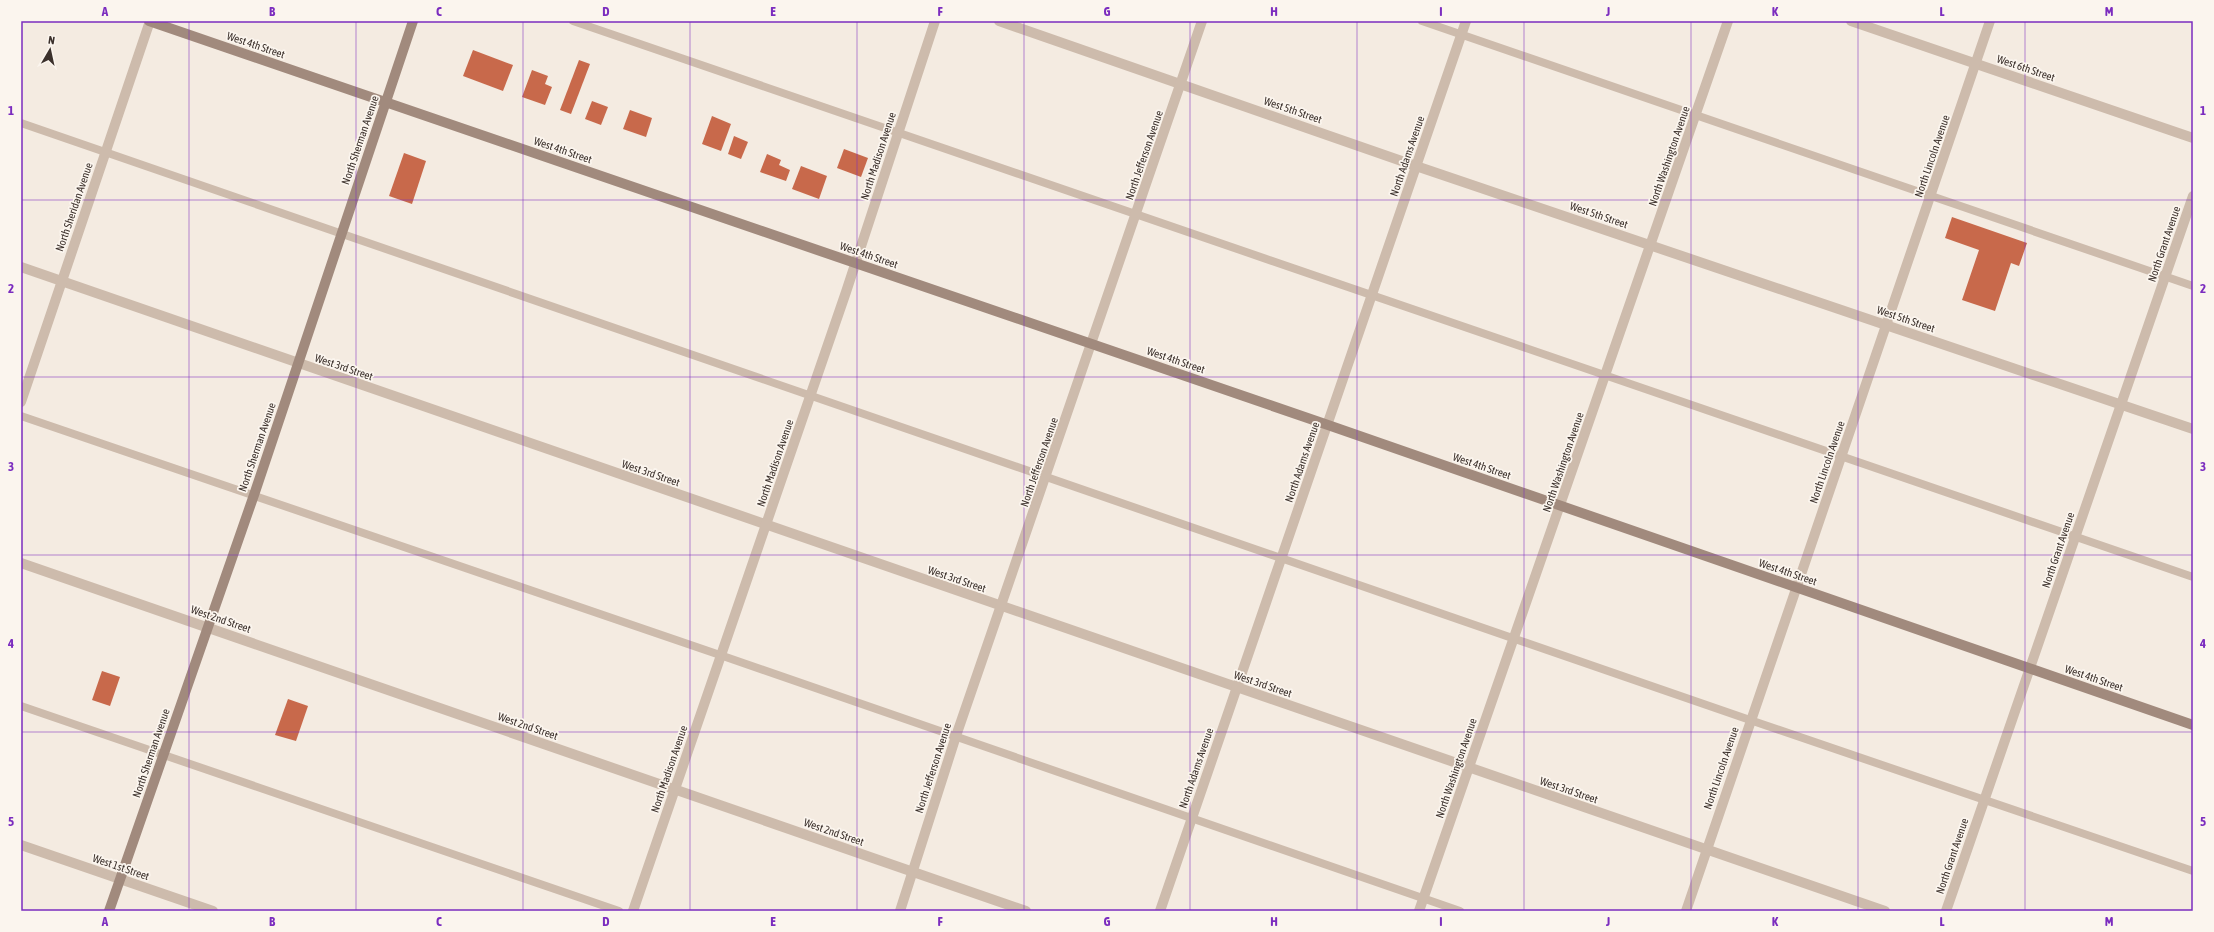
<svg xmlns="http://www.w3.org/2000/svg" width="2214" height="932" font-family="'Asap Condensed',sans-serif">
  <rect width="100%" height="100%" fill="#f4ebe1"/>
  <g fill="#c8694b">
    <polygon points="473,50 513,65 503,91 463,76"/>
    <polygon points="579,60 590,64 571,114 560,110"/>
    <polygon points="532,70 548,76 545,84 552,87 545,105 522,97"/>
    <polygon points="592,101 608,107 601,125 585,119"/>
    <polygon points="630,110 652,118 646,137 623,129"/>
    <polygon points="712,116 731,124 721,151 702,144"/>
    <polygon points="734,136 748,142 741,159 728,154"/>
    <polygon points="844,149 868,158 861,177 837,168"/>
    <polygon points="404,153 426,161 412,204 389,196"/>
    <polygon points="767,154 781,160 779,165 790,170 786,181 760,172"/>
    <polygon points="801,166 827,176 819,199 792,189"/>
    <polygon points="1952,217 2027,243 2019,266 2011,263 1995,311 1962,300 1979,250 1945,238"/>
    <polygon points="102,671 120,677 110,706 92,700"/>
    <polygon points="288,699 308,706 296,741 275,735"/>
  </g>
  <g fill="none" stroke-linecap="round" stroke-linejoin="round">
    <g stroke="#cdbbac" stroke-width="8">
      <polyline points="573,21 2193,577"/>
      <polyline points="1422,21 2193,286"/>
      <polyline points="21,123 1750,720 2193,871"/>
      <polyline points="21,416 720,655 1460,911"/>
      <polyline points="21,706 619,911"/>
    </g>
    <g stroke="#cdbbac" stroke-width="10">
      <polyline points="999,21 1416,166 2193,429"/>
      <polyline points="1851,21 2193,138"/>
      <polyline points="21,267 1885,911"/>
      <polyline points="21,402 150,21"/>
      <polyline points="21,563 1026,911"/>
      <polyline points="21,845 213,911"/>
      <polyline points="633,911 846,292 935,21"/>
      <polyline points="900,911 956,736 1202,21"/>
      <polyline points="1160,911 1466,21"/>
      <polyline points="1419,911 1728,21"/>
      <polyline points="1686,911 1990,21"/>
      <polyline points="1946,911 2193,196"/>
    </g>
    <g stroke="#a18a7d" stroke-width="10">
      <polyline points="149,21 1328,425 2193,725"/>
      <polyline points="109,911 254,495 413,21"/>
    </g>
  </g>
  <path fill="none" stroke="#7b2cbf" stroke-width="1" stroke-opacity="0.55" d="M189,21V911M356,21V911M523,21V911M690,21V911M857,21V911M1024,21V911M1190,21V911M1357,21V911M1524,21V911M1691,21V911M1858,21V911M2025,21V911M21,200H2193M21,377H2193M21,555H2193M21,732H2193"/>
  <g text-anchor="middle" stroke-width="3.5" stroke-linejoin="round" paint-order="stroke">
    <g font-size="11" fill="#3b302b" stroke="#fbf5ee">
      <text transform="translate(256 45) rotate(19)" y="4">West 4th Street</text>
      <text transform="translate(2026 68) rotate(19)" y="4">West 6th Street</text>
      <text transform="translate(1293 110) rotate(19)" y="4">West 5th Street</text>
      <text transform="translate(360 140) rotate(-71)" y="4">North Sherman Avenue</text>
      <text transform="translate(563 150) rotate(19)" y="4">West 4th Street</text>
      <text transform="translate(1144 155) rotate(-71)" y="4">North Jefferson Avenue</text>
      <text transform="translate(878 156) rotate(-72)" y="4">North Madison Avenue</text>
      <text transform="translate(1407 156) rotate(-71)" y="4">North Adams Avenue</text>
      <text transform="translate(1669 156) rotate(-71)" y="4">North Washington Avenue</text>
      <text transform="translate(1932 156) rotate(-71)" y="4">North Lincoln Avenue</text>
      <text transform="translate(74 207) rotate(-71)" y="4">North Sheridan Avenue</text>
      <text transform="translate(1599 215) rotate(19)" y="4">West 5th Street</text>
      <text transform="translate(2164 244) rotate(-71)" y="4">North Grant Avenue</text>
      <text transform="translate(869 255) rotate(19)" y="4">West 4th Street</text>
      <text transform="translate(1906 319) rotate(19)" y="4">West 5th Street</text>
      <text transform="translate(1176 360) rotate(19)" y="4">West 4th Street</text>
      <text transform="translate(344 367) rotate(19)" y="4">West 3rd Street</text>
      <text transform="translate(257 447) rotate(-71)" y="4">North Sherman Avenue</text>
      <text transform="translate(1039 462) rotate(-71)" y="4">North Jefferson Avenue</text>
      <text transform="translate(1302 462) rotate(-71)" y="4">North Adams Avenue</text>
      <text transform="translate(1563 462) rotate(-71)" y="4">North Washington Avenue</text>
      <text transform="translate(1827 462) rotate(-71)" y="4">North Lincoln Avenue</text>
      <text transform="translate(775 463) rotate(-71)" y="4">North Madison Avenue</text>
      <text transform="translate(1482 466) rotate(19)" y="4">West 4th Street</text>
      <text transform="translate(651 473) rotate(19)" y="4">West 3rd Street</text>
      <text transform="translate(2058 550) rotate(-71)" y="4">North Grant Avenue</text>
      <text transform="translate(1788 572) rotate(19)" y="4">West 4th Street</text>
      <text transform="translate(957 579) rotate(19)" y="4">West 3rd Street</text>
      <text transform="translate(221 619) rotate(19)" y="4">West 2nd Street</text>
      <text transform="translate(2094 678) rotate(19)" y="4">West 4th Street</text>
      <text transform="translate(1263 684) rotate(19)" y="4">West 3rd Street</text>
      <text transform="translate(528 726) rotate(19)" y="4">West 2nd Street</text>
      <text transform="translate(151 753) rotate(-71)" y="4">North Sherman Avenue</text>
      <text transform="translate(933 768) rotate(-72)" y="4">North Jefferson Avenue</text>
      <text transform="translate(1196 768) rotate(-71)" y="4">North Adams Avenue</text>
      <text transform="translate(1456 768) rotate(-71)" y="4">North Washington Avenue</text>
      <text transform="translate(1721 768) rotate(-71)" y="4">North Lincoln Avenue</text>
      <text transform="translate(669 769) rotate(-71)" y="4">North Madison Avenue</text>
      <text transform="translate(1569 790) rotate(19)" y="4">West 3rd Street</text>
      <text transform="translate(834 832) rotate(19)" y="4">West 2nd Street</text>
      <text transform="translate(1952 856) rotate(-71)" y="4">North Grant Avenue</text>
      <text transform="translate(121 867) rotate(19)" y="4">West 1st Street</text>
    </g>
  </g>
  <rect width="2214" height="932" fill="none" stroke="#fbf5ee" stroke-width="44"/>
  <g transform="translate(50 50) rotate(9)" stroke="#fbf5ee" stroke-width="3" paint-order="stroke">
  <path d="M0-3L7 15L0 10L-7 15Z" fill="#3b302b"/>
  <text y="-6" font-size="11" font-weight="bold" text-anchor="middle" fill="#3b302b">N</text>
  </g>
  <rect x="22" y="22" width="2170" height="888" fill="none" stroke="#7b2cbf" stroke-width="1.5"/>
  <g font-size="13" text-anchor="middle" font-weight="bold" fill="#7b2cbf">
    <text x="105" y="16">A</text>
    <text x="272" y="16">B</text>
    <text x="439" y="16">C</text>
    <text x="606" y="16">D</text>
    <text x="773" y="16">E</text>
    <text x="940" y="16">F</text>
    <text x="1107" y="16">G</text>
    <text x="1274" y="16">H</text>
    <text x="1441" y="16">I</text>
    <text x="1608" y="16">J</text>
    <text x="1775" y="16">K</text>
    <text x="1942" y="16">L</text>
    <text x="2109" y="16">M</text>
    <text x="11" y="115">1</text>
    <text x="2203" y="115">1</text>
    <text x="11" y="293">2</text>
    <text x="2203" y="293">2</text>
    <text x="11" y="471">3</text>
    <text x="2203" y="471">3</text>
    <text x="11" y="648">4</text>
    <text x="2203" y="648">4</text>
    <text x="11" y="826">5</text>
    <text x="2203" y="826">5</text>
    <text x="105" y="926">A</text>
    <text x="272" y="926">B</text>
    <text x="439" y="926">C</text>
    <text x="606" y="926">D</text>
    <text x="773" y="926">E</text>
    <text x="940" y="926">F</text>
    <text x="1107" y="926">G</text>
    <text x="1274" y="926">H</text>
    <text x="1441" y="926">I</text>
    <text x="1608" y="926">J</text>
    <text x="1775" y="926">K</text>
    <text x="1942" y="926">L</text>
    <text x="2109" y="926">M</text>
  </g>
</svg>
